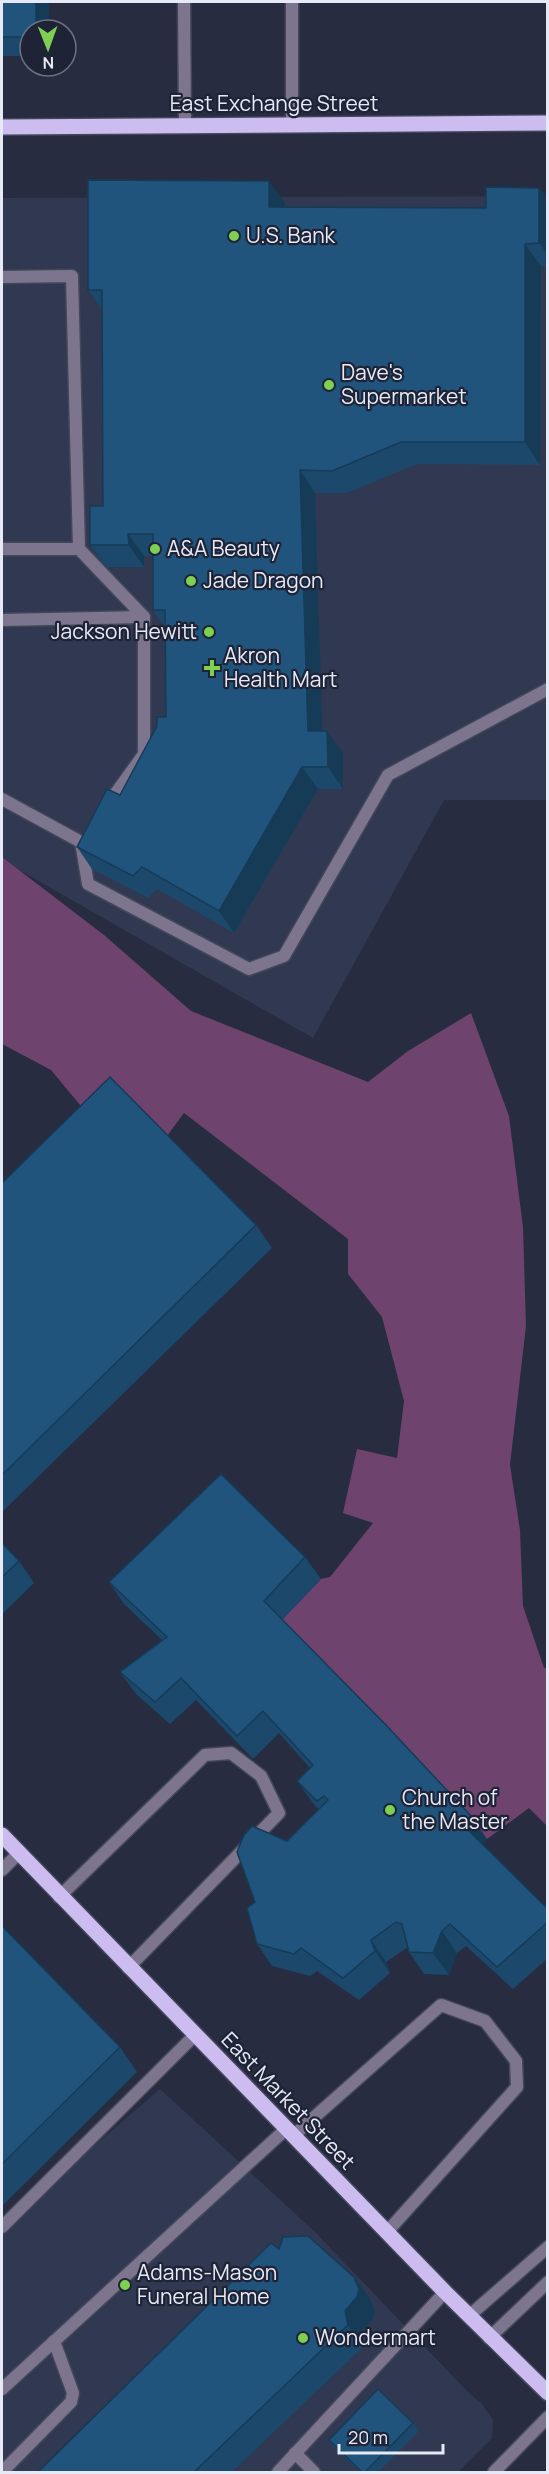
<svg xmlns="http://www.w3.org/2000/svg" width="549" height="2474" font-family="Manrope,sans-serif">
  <rect width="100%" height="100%" fill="#272c41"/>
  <g fill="#313851">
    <polygon points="547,196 547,800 444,800 313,1038 2,860 2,198"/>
    <polygon points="160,2089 316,2233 470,2394 482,2404 493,2420 492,2438 458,2472 2,2472 2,2225"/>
  </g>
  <polygon fill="#6e436e" points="2,857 104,935 191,1011 368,1082 408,1051 471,1013 509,1116 523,1227 526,1326 510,1465 520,1530 523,1606 544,1668 547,1668 547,1826 529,1808 487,1839 400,1746 279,1623 321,1579 330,1577 373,1523 343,1513 357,1449 397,1458 404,1401 382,1317 348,1274 348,1239 184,1113 167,1136 90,1117 51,1070 2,1044"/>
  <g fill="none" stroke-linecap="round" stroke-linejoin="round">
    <defs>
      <g id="service">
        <polyline points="184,2 185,125"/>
        <polyline points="292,125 292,2"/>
        <polyline points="2,277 72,276 79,549 144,617 144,754 108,804"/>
        <polyline points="2,549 79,549"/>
        <polyline points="2,620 144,617"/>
        <polyline points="2,799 81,842 88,884 249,969 284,956 388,775 548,689"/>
        <polyline points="2,1870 19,1853"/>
        <polyline points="59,1897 205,1755 231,1753 261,1776 279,1813 128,1968"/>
        <polyline points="293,2136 441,2005 485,2021 516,2061 517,2087 387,2232"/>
        <polyline points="2,2227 195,2035"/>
        <polyline points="470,2315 548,2247"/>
        <polyline points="489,2338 548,2282"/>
        <polyline points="2,2389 286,2129"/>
        <polyline points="295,2453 314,2472"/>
        <polyline points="2,2472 71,2402 73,2393 54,2341"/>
        <polyline points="278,2472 445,2292"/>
      </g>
      <polyline id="minor" points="494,2472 548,2417"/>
      <g id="primary">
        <polyline points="2,127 548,123"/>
        <polyline points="2,1835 445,2292 548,2393"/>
      </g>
    </defs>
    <use href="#service" stroke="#42475a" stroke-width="15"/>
    <use href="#minor" stroke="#42475a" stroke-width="15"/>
    <use href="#primary" stroke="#42475a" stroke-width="18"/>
    <use href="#service" stroke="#7d758e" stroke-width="12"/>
    <use href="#minor" stroke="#7d758e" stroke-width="12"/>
    <use href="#primary" stroke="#ccbcef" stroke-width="15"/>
  </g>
  <g fill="#1c486b">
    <polygon points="2,2 49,2 49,30 30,30 30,56 2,56"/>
    <polygon points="539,188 548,199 548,266 541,266 540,465 417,464 347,493 315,493 322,731 343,753 343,789 318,789 234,933 157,889 148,898 92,869 77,847 120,795 166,717 165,627 153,610 153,556 144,556 144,567 106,567 90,545 103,506 103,311 88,290 285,203 285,207 486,208"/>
    <polygon points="2,1183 256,1225 272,1248 2,1512"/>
    <polygon points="2,1543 19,1561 34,1583 2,1614"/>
    <polygon points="305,1557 321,1579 282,1620 487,1839 482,1845 548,1909 548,1958 513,1989 466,1946 457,1953 449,1975 424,1974 409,1952 408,1947 386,1962 390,1973 359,2000 317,1971 310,1976 272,1966 257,1944 255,1902 287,1841 319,1810 313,1803 297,1781 310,1768 279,1733 253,1759 196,1700 170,1724 136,1694 120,1672 162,1640 124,1604 109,1582"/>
    <polygon points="2,1926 120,2047 137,2072 2,2206"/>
    <polygon points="279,2249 354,2277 370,2299 375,2311 373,2319 360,2333 363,2347 232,2472 38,2472"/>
    <polygon points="413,2423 419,2431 378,2472 360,2472 334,2448 329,2440"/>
  </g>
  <g fill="#163b57">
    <rect x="36" y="2" width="13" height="28"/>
    <polygon points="269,181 285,203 284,229 269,207"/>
    <polygon points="539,188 548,199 548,255 539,243"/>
    <polygon points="525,244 541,266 540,465 525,442"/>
    <polygon points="300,470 315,493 323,753 308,731"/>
    <polygon points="128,534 144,556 144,567 129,545"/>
    <polygon points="327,731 343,753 343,789 328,767"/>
    <polygon points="302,767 318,789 234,933 219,911"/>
    <polygon points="472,1817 487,1839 479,1848 464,1826"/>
    <polygon points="442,1931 457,1953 449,1975 433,1953"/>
    <polygon points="371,1940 386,1962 390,1973 375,1951"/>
    <polygon points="354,2277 370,2299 375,2311 373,2319 360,2333 363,2347 348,2325 345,2311"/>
  </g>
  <g fill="#20547c" stroke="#163b57" stroke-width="1.5">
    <polygon points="2,2 36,2 36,30 30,30 30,37 2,37"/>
    <polygon points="88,180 269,181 269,207 486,208 486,187 539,188 539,243 525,244 525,442 401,442 332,471 300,470 308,731 327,731 328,767 302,767 219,911 142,867 133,876 77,847 107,789 120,795 157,726 157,717 166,717 165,610 153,610 153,534 128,534 129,545 90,545 90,506 103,506 102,290 88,290"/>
    <polygon points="110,1077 256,1225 2,1475 2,1183"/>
    <polygon points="221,1474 305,1557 264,1601 385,1724 472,1817 464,1826 548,1909 548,1922 497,1967 450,1924 442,1931 433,1953 409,1952 402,1924 396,1922 371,1940 375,1951 343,1978 301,1948 294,1954 257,1944 247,1908 255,1902 237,1852 244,1835 252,1826 287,1841 328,1800 324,1796 317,1801 297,1781 313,1765 263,1711 237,1736 181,1678 155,1702 120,1672 167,1637 109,1582"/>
    <polygon points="2,1543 19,1561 2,1577"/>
    <polygon points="2,1926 120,2047 2,2164"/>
    <polygon points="308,2236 354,2277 359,2289 357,2297 345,2311 348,2325 194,2472 38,2472 271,2243 279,2249 283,2237"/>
    <polygon points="378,2389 413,2423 365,2472 362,2472 329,2440"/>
  </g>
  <g fill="#7ed053" stroke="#1e2336" stroke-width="2">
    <circle cx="234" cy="236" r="6"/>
    <circle cx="329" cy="385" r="6"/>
    <circle cx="155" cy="549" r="6"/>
    <circle cx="191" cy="581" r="6"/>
    <circle cx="209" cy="632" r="6"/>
    <path d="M209 659h6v6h6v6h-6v6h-6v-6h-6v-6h6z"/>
    <circle cx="390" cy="1810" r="6"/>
    <circle cx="125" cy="2285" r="6"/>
    <circle cx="303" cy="2338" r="6"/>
  </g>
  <g text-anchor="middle" stroke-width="4.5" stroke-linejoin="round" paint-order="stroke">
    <g font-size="21" fill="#e6eaf7" stroke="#1e2336">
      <text x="274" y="111">East Exchange Street</text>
      <text transform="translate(288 2101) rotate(46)" y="7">East Market Street</text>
    </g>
    <g font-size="21" fill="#e6eaf7" stroke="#1e2336" text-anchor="start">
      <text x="246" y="243">U.S. Bank</text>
      <text x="341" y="380">Dave's<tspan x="341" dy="24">Supermarket</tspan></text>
      <text x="167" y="556">A&amp;A Beauty</text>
      <text x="203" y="588">Jade Dragon</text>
      <text x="197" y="639" text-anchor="end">Jackson Hewitt</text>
      <text x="224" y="663">Akron<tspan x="224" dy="24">Health Mart</tspan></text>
      <text x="402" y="1805">Church of<tspan x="402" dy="24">the Master</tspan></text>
      <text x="137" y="2280">Adams-Mason<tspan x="137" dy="24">Funeral Home</tspan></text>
      <text x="315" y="2345">Wondermart</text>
    </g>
  </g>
  <rect width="549" height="2474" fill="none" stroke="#e6eaf7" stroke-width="6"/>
  <g transform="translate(48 48) rotate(179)"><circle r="28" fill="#1e2336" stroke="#6e7383" stroke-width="1.5"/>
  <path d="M0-4.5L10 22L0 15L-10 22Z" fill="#7ed053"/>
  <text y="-9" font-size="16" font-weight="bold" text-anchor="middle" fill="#e6eaf7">N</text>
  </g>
  <path d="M339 2444v9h104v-9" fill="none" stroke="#e6eaf7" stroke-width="3"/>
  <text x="348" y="2444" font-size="18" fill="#e6eaf7" stroke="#1e2336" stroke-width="4.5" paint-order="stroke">20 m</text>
</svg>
